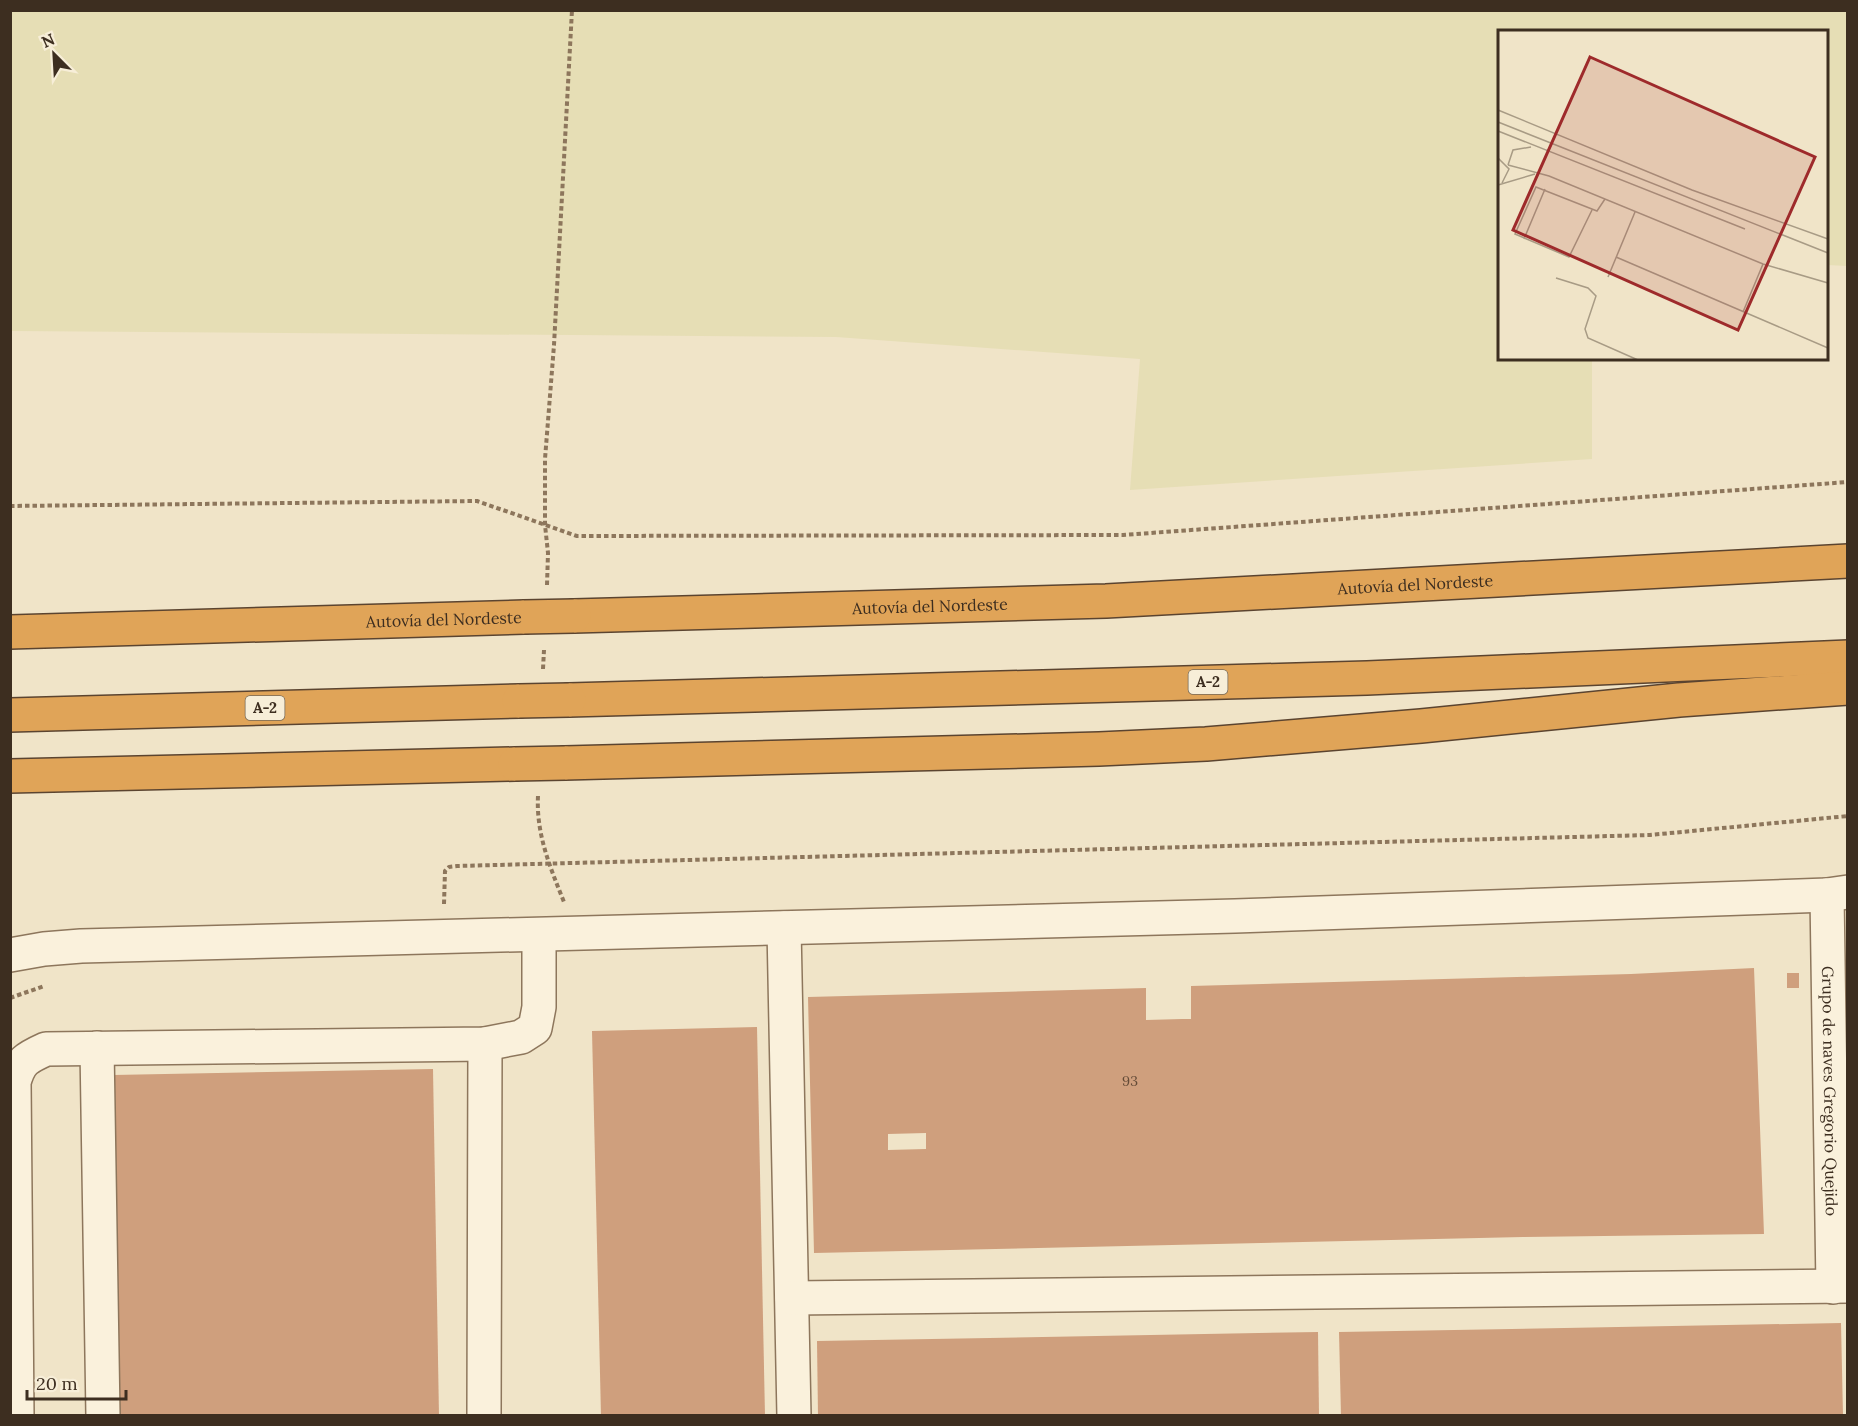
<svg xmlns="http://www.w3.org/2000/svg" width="1858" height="1426" font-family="Lora,serif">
  <rect width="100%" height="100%" fill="#f0e4c8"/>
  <polygon fill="#e6deb5" points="11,10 1847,11 1847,266 1827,265 1826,32 1500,32 1500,358 1592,359 1592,459 1130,490 1140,359 836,337 11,331"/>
  <g fill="#cf9f7d" fill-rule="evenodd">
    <path d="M1754,968L1764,1234L1523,1237L814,1253L808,997L1146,988V1020L1182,1019H1191V986L1631,974ZM926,1133V1149L888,1150V1134Z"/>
    <rect x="1787" y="973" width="12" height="15"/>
    <polygon points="757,1027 765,1416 601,1416 592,1031"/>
    <polygon points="433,1069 439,1416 119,1416 113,1075"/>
    <polygon points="1841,1323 1843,1416 1341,1416 1339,1332"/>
    <polygon points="1318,1332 1319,1416 818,1416 817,1341"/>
  </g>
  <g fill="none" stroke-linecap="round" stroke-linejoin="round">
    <defs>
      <g id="minor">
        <path id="s1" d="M1827,895L1833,1287"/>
        <polyline points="784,928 794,1416"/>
        <polyline points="10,955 44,949 81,946 1235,916 1827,895 1848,892"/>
        <polyline points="97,1048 103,1416"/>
        <polyline points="792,1298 1848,1286"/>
        <path d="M17,1416L14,1082C20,1061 26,1058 46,1049L485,1044L521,1037L535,1028L539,1007V935"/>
        <polyline points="484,1416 485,1044"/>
      </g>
      <g id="highway">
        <path id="s2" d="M574,616L1106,601L1848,561"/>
        <path id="s3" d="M10,632L524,617"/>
        <polyline points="569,700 1367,678 1848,657"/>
        <polyline points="10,715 519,701"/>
        <polyline points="565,763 1099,749 1206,744 1421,726 1679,700 1848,688"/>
        <polyline points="10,776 515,764"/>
      </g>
    </defs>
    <use href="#minor" stroke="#8d765c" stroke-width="36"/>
    <use href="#highway" stroke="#5b4430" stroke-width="36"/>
    <g stroke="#8d765c" stroke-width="4" stroke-dasharray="4.5 3" stroke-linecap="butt">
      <polyline points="10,506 477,501 577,536 1123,535 1848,482"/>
      <polyline points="547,585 548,553 545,525 545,459 554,345 572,10"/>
      <polyline points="543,669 544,650"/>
      <path d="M538,796C536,834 550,867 564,902"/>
      <polyline points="444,904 445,871 449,867 457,866 1650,835 1848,816"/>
      <polyline points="10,998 44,986"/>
    </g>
    <use href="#minor" stroke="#faf1dc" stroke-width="33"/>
    <use href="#highway" stroke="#e0a458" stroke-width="33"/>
    <defs>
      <g id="highway-bridge">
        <polyline points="524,617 574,616"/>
        <polyline points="519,701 569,700"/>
        <polyline points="515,764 565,763"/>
      </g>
    </defs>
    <use href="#highway-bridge" stroke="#5b4430" stroke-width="36" stroke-linecap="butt"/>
    <use href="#highway-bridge" stroke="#e0a458" stroke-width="33"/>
  </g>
  <g text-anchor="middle" stroke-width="4.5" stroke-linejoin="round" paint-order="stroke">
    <g font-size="14" fill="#624a37">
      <text x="1130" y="1086">93</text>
    </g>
    <g fill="#f7eed8" stroke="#756857" stroke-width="1.5">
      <rect x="1188.5" y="670" width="39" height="24" rx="4.5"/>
      <rect x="245.5" y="696" width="39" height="24" rx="4.5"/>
    </g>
    <g font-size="15" font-weight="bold" fill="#3d2e20">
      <text x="1208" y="687">A-2</text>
      <text x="265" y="713">A-2</text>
    </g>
    <g font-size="16" fill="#3d2e20" stroke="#f7eed8">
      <text dy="6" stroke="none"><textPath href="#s2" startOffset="842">Autovía del Nordeste</textPath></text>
      <text dy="6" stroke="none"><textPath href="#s2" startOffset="356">Autovía del Nordeste</textPath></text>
      <text dy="6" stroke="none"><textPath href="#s3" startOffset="434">Autovía del Nordeste</textPath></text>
      <text dy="6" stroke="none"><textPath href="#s1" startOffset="196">Grupo de naves Gregorio Quejido</textPath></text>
    </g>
  </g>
  <g transform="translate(1498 30)">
    <rect width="330" height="330" fill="#f0e4c8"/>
    <path fill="none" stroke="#a89b85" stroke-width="1.5" d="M0,80L194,160L330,209M0,92L330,223M0,101L247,199M0,128L11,139L4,153M10,135L51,146L265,234L330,253M10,135L15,120L33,117M0,155L37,144M94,180L71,227L17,204L38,157L99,181L107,169M26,209L47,159M118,227L330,318M110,247L137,182M58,248L90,258L98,266L87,299L90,308L140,330M245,282L265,234"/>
    <path fill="#9e2a2b" fill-opacity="0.15" stroke="#9e2a2b" stroke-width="3" d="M92,27L317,127L240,300L15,200Z"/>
    <rect width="330" height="330" fill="none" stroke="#3d2e20" stroke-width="3"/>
  </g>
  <rect width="1858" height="1426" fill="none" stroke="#3d2e20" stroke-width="24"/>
  <g transform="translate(54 54) rotate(336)" stroke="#f7eed8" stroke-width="4.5" paint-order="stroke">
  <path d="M0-4.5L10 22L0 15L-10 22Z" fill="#3d2e20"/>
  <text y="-9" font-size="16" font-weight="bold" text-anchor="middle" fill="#3d2e20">N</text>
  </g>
  <path d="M27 1390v9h99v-9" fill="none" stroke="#3d2e20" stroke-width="3"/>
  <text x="36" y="1390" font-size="18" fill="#3d2e20" stroke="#f7eed8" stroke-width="4.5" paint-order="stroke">20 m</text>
</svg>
